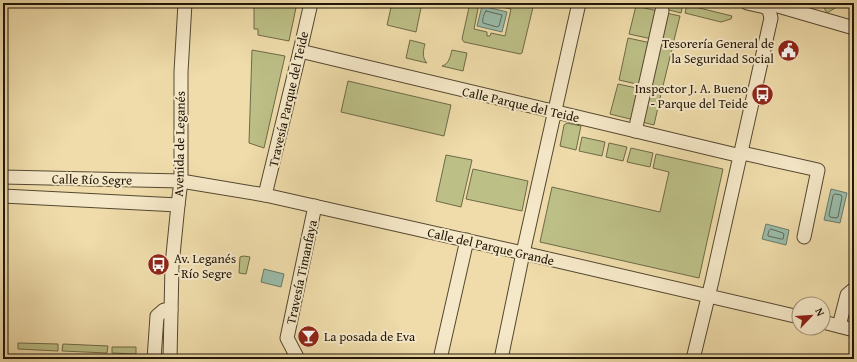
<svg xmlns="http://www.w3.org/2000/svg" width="857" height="362" font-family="'Gentium Book Plus',serif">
  <rect width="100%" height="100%" fill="#efdcaa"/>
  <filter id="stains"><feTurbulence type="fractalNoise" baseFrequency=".005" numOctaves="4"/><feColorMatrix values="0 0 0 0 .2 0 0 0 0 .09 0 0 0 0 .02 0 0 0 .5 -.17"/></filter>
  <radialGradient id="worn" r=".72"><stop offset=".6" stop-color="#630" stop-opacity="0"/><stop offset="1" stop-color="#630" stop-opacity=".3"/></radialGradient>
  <g fill="#bcbf86" stroke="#6e6a47">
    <polygon points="254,3 297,3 289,41 258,35 258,29 254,29"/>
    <polygon points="392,3 422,3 416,32 387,25"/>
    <polygon points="470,3 479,3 474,29 487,32 487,36 490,36 491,33 505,36 511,9 497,6 498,3 534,3 522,53 520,54 464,42 462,39"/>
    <polygon points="641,3 677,3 683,4 681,13"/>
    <polygon points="821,3 843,3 827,13"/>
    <polygon points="687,5 732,16 731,19 721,22 685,13"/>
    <polygon points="636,6 658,11 652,39 629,34"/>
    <polygon points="666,13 680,16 673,44 660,41"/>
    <polygon points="628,38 651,43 641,85 619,80"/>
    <path d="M410,40L425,44C423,51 422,58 427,63L406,58Z"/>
    <polygon points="659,45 672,49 662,90 650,86"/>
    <polygon points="252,50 285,56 264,148 249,143"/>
    <path d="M452,50L467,53L463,71L442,66C449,64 450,57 452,50Z"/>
    <polygon points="348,81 451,105 444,136 341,112"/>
    <polygon points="618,84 641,89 634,120 610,114"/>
    <polygon points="649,91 661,94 654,125 642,122"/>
    <polygon points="567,123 581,126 576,150 560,146 564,125"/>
    <polygon points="582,137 605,142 602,156 579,151"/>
    <polygon points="609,143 627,147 623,161 606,157"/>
    <polygon points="631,148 653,153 650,167 627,162"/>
    <polygon points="656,154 723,169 699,278 540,242 552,187 660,212 669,172 653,168"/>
    <polygon points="446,155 472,160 461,207 436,201"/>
    <polygon points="473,169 528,181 522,211 466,199"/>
    <polygon points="244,256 250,257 246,274 239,273 240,257"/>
    <polygon points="18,343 58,344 58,351 18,349"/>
    <polygon points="63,344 108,346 107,353 62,351"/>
    <polygon points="112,347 136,347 136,354 112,353"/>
  </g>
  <g fill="#9abcaa" stroke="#6a7a69">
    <polygon points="482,6 507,12 502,32 477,26"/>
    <polygon points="831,189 847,193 840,223 824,220"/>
    <polygon points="766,224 789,230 786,245 762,239"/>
    <polygon points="264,269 284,274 281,287 261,282"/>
  </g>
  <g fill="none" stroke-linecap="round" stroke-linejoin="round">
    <g stroke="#5e6959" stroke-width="1">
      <path d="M486,11L502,15L499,26L497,27L483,23C482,20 484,13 486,11Z"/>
      <polygon points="835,194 841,195 842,197 838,217 836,218 830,217 829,215 833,196"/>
      <polygon points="771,229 783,233 784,234 783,239 781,239 768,236 768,234 769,231"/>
    </g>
    <defs>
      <g id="minor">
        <polyline points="778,6 854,28"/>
        <polyline points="300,51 741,156"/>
        <polyline points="635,131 662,11"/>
        <polyline points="742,153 818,170 804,237"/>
        <polyline points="3,177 181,181 265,195 523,253 799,317"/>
        <polyline points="265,195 300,51 311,3"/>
        <polyline points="3,196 178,205"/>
        <polyline points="823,322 854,330"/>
        <polyline points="839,326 847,295 854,289"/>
        <polyline points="154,359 157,316 164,310 171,310"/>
        <polyline points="170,359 172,265 178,205 181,181 181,72 185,3"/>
        <polyline points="298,359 287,338 315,206"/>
        <polyline points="440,359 467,240"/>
        <polyline points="501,359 523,253 579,3"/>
        <polyline points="693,359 712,281 771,18 769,10 765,7 747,3"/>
      </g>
    </defs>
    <use href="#minor" stroke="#544830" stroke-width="15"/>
    <use href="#minor" stroke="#f5e8c8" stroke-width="13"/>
  </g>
  <defs>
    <symbol id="civic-disc" viewBox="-11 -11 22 22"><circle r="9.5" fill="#8f2418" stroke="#f5e8c8"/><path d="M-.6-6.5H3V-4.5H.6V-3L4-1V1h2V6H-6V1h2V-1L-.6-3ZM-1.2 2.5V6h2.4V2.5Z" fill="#fff"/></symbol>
    <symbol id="bus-disc" viewBox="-11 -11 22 22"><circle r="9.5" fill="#8f2418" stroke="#f5e8c8"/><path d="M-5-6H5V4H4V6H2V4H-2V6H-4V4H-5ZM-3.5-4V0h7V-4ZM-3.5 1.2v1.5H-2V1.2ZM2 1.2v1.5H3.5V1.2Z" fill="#fff"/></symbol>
    <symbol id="bar-disc" viewBox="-11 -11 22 22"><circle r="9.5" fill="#8f2418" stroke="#f5e8c8"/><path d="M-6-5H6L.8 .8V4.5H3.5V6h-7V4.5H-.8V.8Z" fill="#fff"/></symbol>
  </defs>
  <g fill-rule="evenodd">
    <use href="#civic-disc" x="776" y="38" width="25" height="25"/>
    <use href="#bus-disc" x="750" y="82" width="25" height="25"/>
    <use href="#bus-disc" x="146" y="252" width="25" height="25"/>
    <use href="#bar-disc" x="296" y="324" width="25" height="25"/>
  </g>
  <g text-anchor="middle" stroke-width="4" stroke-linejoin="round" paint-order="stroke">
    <g font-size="13" fill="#211608" stroke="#f5e8c8" text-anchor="end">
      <text x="774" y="48">Tesorería General de<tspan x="774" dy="15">la Seguridad Social</tspan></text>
      <text x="748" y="93">Inspector J. A. Bueno<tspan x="748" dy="15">- Parque del Teide</tspan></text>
      <text x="174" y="263" text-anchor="start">Av. Leganés<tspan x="174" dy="15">- Río Segre</tspan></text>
      <text x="324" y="341" text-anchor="start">La posada de Eva</text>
    </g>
    <g font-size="13" fill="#211608" stroke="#f5e8c8">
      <text transform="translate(288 99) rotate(-77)" y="5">Travesía Parque del Teide</text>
      <text transform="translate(521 104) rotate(13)" y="5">Calle Parque del Teide</text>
      <text transform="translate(179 144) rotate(-89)" y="5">Avenida de Leganés</text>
      <text transform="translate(92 179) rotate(1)" y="5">Calle Río Segre</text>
      <text transform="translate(491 246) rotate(13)" y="5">Calle del Parque Grande</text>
      <text transform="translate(301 272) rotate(-78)" y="5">Travesía Timanfaya</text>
    </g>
  </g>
  <rect width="857" height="362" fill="none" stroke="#efdcaa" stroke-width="16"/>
  <rect x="4" y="4" width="849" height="354" fill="none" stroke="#211608" stroke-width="2"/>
  <rect x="8" y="8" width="841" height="346" fill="none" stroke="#211608"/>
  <g transform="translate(811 316) rotate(65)"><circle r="19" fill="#f5e8c8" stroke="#a0947b"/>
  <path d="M0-3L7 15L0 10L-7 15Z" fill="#8f2418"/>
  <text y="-6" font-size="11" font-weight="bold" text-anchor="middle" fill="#211608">N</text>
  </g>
  <rect width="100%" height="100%" filter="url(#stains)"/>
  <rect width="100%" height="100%" fill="url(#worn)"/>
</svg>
